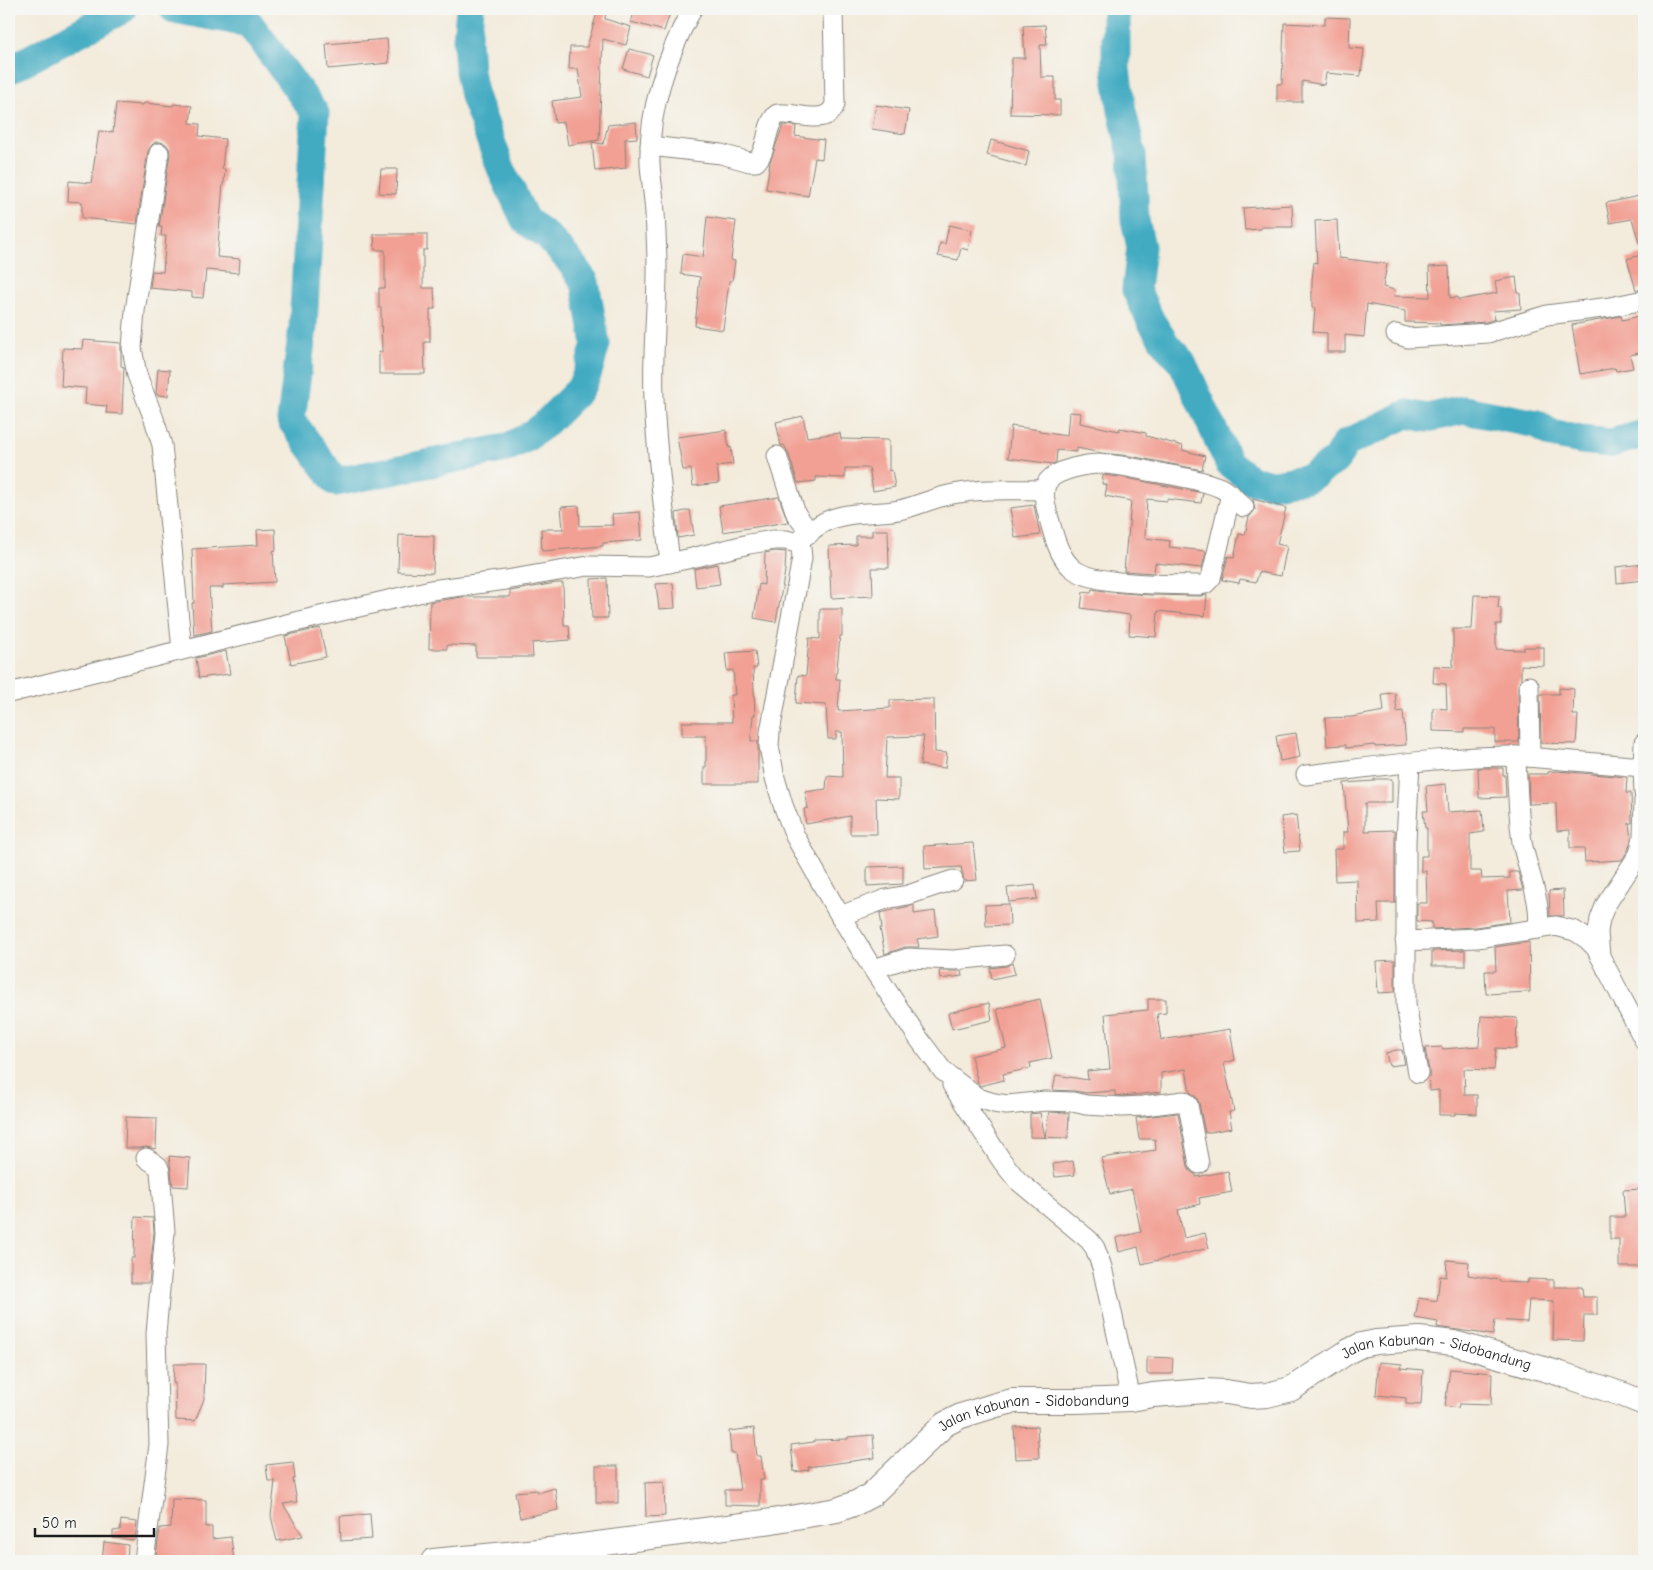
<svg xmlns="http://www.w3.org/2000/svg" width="1653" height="1570" font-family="'Comic Neue',sans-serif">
  <rect width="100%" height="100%" fill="#f6f6f2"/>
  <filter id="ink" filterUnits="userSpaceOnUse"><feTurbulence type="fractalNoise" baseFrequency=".02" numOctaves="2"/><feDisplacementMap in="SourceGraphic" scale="10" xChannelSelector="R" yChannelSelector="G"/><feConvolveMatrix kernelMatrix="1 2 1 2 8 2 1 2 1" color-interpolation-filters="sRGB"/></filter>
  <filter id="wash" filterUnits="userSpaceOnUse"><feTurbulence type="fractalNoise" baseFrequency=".0096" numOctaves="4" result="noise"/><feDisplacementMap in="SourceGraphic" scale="20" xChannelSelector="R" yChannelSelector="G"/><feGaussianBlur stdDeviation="1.12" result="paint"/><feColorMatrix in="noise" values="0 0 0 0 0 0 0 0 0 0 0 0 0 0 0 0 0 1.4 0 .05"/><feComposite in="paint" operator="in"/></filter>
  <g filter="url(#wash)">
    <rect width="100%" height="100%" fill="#f3ebdb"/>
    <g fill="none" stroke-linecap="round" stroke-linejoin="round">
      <g stroke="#42abc2" stroke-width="29">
        <polyline points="174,9 249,23 315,113 303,327 291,420 336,482 506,448 526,438 544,425 580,389 588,372 596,344 585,282 568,259 547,236 525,220 502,171 474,96 469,71 467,39 470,9"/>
        <polyline points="1116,9 1116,69 1122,111 1132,154 1135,220 1141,247 1136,290 1151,321 1167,346 1182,362 1229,463 1252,481 1274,484 1309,478 1336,460 1345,444 1407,414 1427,418 1464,410 1537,424 1551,434 1581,440 1611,443 1644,434"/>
        <polyline points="9,70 123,9"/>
      </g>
    </g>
    <g id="blocks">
      <g fill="#f2a094">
        <polygon points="598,9 606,9 605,19 631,27 626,45 603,39 599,140 568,145 564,122 555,123 552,101 582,97 578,69 569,69 570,47 587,47"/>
        <polygon points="635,9 656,9 670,13 664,31 631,22"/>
        <polygon points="1325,17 1350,18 1349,48 1364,49 1361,75 1360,76 1326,73 1324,85 1302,81 1302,102 1277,102 1277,84 1282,84 1284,23 1325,25"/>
        <polygon points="1045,25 1047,45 1040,45 1041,77 1055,77 1055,100 1060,100 1060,115 1010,114 1011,77 1012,77 1012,58 1025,58 1023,26"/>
        <polygon points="387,39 389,63 328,69 326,44"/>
        <polygon points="629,49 653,55 647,76 623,69"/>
        <polygon points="116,103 143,105 144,103 173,106 174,104 192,106 190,123 200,124 199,136 225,139 222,169 225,169 224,183 223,183 217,257 240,259 239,273 206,270 203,298 192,297 192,292 150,288 152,271 163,272 166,236 161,236 162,227 159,227 170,154 169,148 166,144 160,142 155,142 151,146 148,151 137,224 82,218 82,202 68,201 69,181 91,183 99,131 113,132"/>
        <polygon points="876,105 909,110 905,134 872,129"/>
        <polygon points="636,122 637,138 625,139 626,168 595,171 592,142 603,144 608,125"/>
        <polygon points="783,125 796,126 795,136 824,140 822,159 815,158 808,196 766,189 770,162"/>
        <polygon points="991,140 1029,151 1026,166 987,155"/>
        <polygon points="381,169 397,169 396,194 379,193"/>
        <polygon points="1644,195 1644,249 1641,249 1632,219 1610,223 1606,203"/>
        <polygon points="1292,205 1293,227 1261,227 1261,229 1245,230 1243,208"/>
        <polygon points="707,217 736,221 731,260 735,261 732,281 729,281 723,330 695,326 700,277 681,274 683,254 703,257"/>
        <polygon points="1337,220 1339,258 1387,264 1383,287 1395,290 1394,296 1430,297 1429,267 1449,266 1450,298 1458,297 1458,300 1497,293 1495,281 1516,277 1518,293 1520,293 1521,309 1493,311 1495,319 1486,322 1440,325 1440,323 1405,322 1405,311 1367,304 1364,337 1345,335 1345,352 1327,352 1327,333 1313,332 1315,308 1312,308 1312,280 1314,262 1317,263 1315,221"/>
        <polygon points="949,225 972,230 968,250 961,248 958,260 938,256 940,243 945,244"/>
        <polygon points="374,234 427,234 427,250 423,250 423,288 434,288 435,309 430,309 430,342 424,342 425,374 379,374 379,352 382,352 381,308 379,308 379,288 385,288 385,250 375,250"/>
        <polygon points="1644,254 1644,289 1636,290 1627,259"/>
        <polygon points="1644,315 1644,352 1630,355 1633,368 1616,371 1615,368 1580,374 1572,325 1621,316 1622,320"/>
        <polygon points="83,340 121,343 121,366 124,367 122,414 106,413 107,406 85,404 86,388 61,386 63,348 82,349"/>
        <polygon points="158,369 170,370 168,396 157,395 156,393"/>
        <polygon points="1069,412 1081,413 1080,423 1119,431 1120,428 1146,433 1146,436 1183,446 1182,450 1205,456 1202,470 1130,456 1101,453 1077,448 1077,452 1057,450 1056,462 1053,464 1008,458 1011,426 1040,430 1040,432 1067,436"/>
        <polygon points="803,416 807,437 840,433 841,439 889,440 889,471 892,470 895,487 873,491 869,468 845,468 845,478 816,477 816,481 798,483 788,452 784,445 781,446 776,422"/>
        <polygon points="726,430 729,448 731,447 733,464 717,466 719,483 693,486 691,469 683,470 677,437"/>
        <polygon points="1103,475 1126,478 1203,493 1201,503 1167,499 1167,501 1147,499 1145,538 1170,541 1169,547 1206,551 1202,568 1155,563 1154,573 1124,571 1127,537 1128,537 1131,501 1105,496 1107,485 1102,484"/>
        <polygon points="779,497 788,522 723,532 719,506"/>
        <polygon points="1253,499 1286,508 1277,544 1287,546 1281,576 1259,572 1256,582 1240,579 1239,583 1222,580 1228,556 1234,558 1239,534 1245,535 1249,517 1255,510"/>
        <polygon points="1034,505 1040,535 1015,538 1010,508"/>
        <polygon points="579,506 580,526 613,525 612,514 640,512 642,540 603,543 603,546 542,551 541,529 563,529 561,507"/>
        <polygon points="690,510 694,535 678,538 676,513"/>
        <polygon points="275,529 276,550 273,551 275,582 223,585 223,588 209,588 212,631 194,635 192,603 194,603 192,549 258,545 257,530"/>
        <polygon points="872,530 888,530 889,568 872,568 873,596 831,598 829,546 856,545 856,536 872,536"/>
        <polygon points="399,535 434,536 433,573 398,572"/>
        <polygon points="775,551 786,552 785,571 776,622 754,618 759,584 764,585 765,553"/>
        <polygon points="717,564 720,584 696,587 694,569"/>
        <polygon points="1644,564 1644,580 1617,583 1616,567"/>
        <polygon points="607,578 608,618 592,618 591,579"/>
        <polygon points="556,583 563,583 564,625 569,625 570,640 532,643 533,657 476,657 476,646 447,645 447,649 429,649 430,602 462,597 510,597 510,591"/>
        <polygon points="673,583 675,608 659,609 656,584"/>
        <polygon points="1092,589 1110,592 1151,595 1200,596 1207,595 1205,616 1158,611 1156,637 1129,635 1130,615 1081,608 1083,592 1091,593"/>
        <polygon points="1474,595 1499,596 1498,608 1501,608 1501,624 1496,624 1496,649 1524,650 1524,647 1544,647 1544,666 1521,665 1521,679 1518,686 1519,742 1495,742 1495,729 1464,729 1464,732 1433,731 1433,708 1447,709 1446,684 1433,683 1434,666 1453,667 1453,629 1472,629"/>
        <polygon points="820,609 842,609 842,636 840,636 836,679 840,679 838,711 890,708 890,700 934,699 935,752 947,753 945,768 920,765 924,736 887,737 885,778 899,778 899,799 876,798 877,834 850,834 850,816 806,824 804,809 808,808 805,792 826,789 827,776 843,777 842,732 836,732 836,739 828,739 826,705 796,703 798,675 806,676 809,638 820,639"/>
        <polygon points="320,628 326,657 291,664 285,636"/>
        <polygon points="226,651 230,674 199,678 196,658"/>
        <polygon points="755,651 757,668 753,668 755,715 753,715 751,741 758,741 758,784 704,784 704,767 706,767 706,736 682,736 682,722 732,722 731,695 735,695 733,670 727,671 725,653"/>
        <polygon points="1559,688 1574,689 1573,715 1578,715 1576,744 1541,743 1540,694 1559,694"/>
        <polygon points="1395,693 1397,712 1403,711 1406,745 1375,747 1375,745 1346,748 1346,745 1327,746 1325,718 1352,717 1384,711 1382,694"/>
        <polygon points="1296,733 1300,757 1280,761 1276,736"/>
        <polygon points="1478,768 1503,768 1503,775 1505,775 1506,797 1479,798"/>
        <polygon points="1557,771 1627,777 1626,793 1631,793 1632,823 1629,823 1631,840 1628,850 1622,860 1585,862 1584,848 1570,848 1570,830 1557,831 1556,803 1529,804 1528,774 1548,774 1548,772"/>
        <polygon points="1374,779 1392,779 1392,803 1365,803 1365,831 1395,830 1395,903 1378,903 1379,922 1358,923 1357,880 1335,881 1334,849 1343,849 1343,832 1348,832 1344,783 1374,781"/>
        <polygon points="1446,784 1448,812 1482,810 1484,832 1470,834 1470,871 1481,871 1482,879 1510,878 1510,872 1518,872 1523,890 1508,891 1510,922 1476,927 1432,929 1432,922 1417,921 1417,903 1427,903 1426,871 1421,871 1421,856 1427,856 1427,828 1425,828 1423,811 1428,811 1426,786"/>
        <polygon points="1296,815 1300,851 1285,852 1281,817"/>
        <polygon points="973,843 977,880 964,881 961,867 925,869 924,846"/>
        <polygon points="903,866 903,884 867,886 867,867"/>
        <polygon points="1035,885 1037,899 1009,902 1007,888"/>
        <polygon points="1563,890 1564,916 1550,916 1549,891"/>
        <polygon points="1009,904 1010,925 986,926 985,905"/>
        <polygon points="914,905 914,914 935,911 938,936 917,939 919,947 905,947 885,954 880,928 882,928 880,913"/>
        <polygon points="1529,942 1530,992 1486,994 1485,971 1496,971 1495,947"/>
        <polygon points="1465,950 1465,966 1432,966 1432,951"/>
        <polygon points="1395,960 1395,992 1378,993 1376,961"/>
        <polygon points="1012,963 1015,974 992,979 990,968 1006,966"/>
        <polygon points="939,971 961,971 962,976 940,979"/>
        <polygon points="1040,999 1052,1058 1030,1063 1031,1068 1003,1074 1004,1080 980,1086 978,1083 971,1056 1006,1048 997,1009"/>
        <polygon points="1148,999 1166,999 1166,1013 1157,1014 1161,1040 1230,1029 1235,1060 1224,1063 1234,1111 1229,1112 1232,1128 1205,1133 1199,1103 1196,1097 1190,1092 1186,1069 1161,1073 1161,1092 1122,1096 1115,1095 1115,1091 1086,1093 1074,1091 1053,1090 1056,1075 1088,1080 1087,1071 1110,1069 1105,1014 1148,1010"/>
        <polygon points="989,1003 992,1020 952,1029 948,1013"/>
        <polygon points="1481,1016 1517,1018 1516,1049 1496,1048 1494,1070 1464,1069 1465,1095 1477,1095 1477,1114 1455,1113 1455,1115 1439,1115 1439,1090 1430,1091 1429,1071 1425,1048 1442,1047 1443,1049 1479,1046"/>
        <polygon points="1396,1050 1402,1050 1405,1064 1389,1066 1386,1053"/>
        <polygon points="1049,1112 1069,1113 1068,1138 1030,1137 1030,1114 1040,1113 1045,1137"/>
        <polygon points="1178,1113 1188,1166 1190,1171 1196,1175 1196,1177 1228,1171 1232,1192 1199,1198 1200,1204 1178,1210 1184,1238 1205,1233 1209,1248 1142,1264 1138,1247 1119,1252 1116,1238 1141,1232 1132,1189 1110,1194 1101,1158 1156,1150 1155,1139 1139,1139 1136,1118"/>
        <polygon points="126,1117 157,1118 156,1149 146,1147 140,1148 125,1148"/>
        <polygon points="169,1156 190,1158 188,1187 173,1186"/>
        <polygon points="1073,1161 1075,1175 1055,1177 1053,1164"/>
        <polygon points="1644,1189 1644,1205 1641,1206 1641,1244 1644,1245 1643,1267 1619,1267 1619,1239 1610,1239 1610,1217 1625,1217 1623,1190"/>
        <polygon points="135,1217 153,1218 154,1232 149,1283 131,1283 131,1258 134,1258"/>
        <polygon points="1447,1260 1469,1262 1468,1275 1500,1280 1500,1282 1528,1283 1528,1279 1554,1280 1554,1287 1582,1287 1583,1297 1597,1297 1597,1315 1584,1315 1583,1341 1553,1340 1554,1301 1529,1300 1527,1322 1495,1320 1493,1335 1437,1327 1438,1322 1415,1318 1419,1298 1437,1301 1440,1276 1446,1277"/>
        <polygon points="1147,1357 1173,1358 1172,1374 1147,1374"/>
        <polygon points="1379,1362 1402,1364 1401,1368 1423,1370 1421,1405 1406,1404 1406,1398 1376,1395"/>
        <polygon points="174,1364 205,1364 204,1399 195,1421 176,1420 175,1383 173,1383"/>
        <polygon points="1450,1369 1492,1373 1491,1405 1459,1404 1458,1408 1445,1406"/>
        <polygon points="1037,1426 1039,1458 1016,1459 1014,1427"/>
        <polygon points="754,1428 757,1456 761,1456 764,1480 760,1480 760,1506 725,1505 725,1490 740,1490 735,1453 731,1453 729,1431"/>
        <polygon points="873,1435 875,1458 808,1467 809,1470 794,1472 791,1445 814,1442 814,1440 848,1439 848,1437"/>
        <polygon points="293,1462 295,1479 293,1479 297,1502 283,1504 303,1536 277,1541 271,1516 275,1481 268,1481 266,1465"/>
        <rect x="596" y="1466" width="22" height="37"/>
        <polygon points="664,1482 665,1516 646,1517 645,1483"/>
        <polygon points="555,1488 558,1510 520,1518 515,1492 538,1490 538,1493"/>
        <polygon points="172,1499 206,1500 206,1527 212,1527 212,1539 231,1537 234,1561 219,1561 218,1556 194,1559 193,1557 155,1561 160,1528 171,1527"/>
        <polygon points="370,1514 372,1539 341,1541 340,1516"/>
        <polygon points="121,1520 137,1522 135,1540 113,1538 113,1531 120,1530"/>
        <polygon points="104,1542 128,1545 127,1561 102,1561"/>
      </g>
    </g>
  </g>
  <g filter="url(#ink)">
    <use href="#blocks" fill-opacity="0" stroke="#88847c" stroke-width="1"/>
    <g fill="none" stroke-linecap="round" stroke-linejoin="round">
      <defs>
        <g id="minor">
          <path d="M650,146L721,154L750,162H756C769,149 764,127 777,114C795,111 828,128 835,104L833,9"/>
          <polyline points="159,153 135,311 132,348 137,375 154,419 162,445 182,650"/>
          <polyline points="1396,334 1408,338 1488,333 1547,315 1610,307 1644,300"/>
          <polyline points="777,456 796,514 810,533"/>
          <path d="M1231,494L1211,578L1205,584L1200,585C1172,584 1088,587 1070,566C1059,555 1054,537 1050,522C1047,511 1040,491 1048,481C1058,469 1087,464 1101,464C1119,464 1137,469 1154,472C1176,476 1200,479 1221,488C1230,493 1236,500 1244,507"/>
          <path d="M797,543C804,537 812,529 821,524C844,510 873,515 899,510C918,506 935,497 953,494C984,488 1014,490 1045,490"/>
          <path d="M670,563C664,508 656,453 654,398C652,355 657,312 657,269C657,250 656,231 655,213C654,196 651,180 650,164C648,109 667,56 692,9"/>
          <polyline points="1529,686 1530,757"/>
          <polyline points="9,693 295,622 431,590 506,580 588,566 649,567 692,558 749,544 774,540 786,540 797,543 801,548 802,558 770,732 769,746 775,778 783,805 795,836 832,902 869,963 919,1039 943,1071 978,1098 994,1103 1007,1105 1045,1101 1073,1102 1086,1105 1122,1107 1143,1106 1184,1101 1188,1105 1199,1164"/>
          <polyline points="1644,743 1643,767 1644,793"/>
          <polyline points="1516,756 1643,767"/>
          <polyline points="1410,763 1406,841 1406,1005 1418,1073"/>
          <path d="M1306,775C1375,767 1445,756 1516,756C1517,785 1518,814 1522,842C1526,866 1544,907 1537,929"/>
          <polyline points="1644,800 1643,837 1639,854 1605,906 1600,919 1598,932 1600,956 1644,1040"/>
          <polyline points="840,916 886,899 908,895 953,880"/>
          <polyline points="1405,941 1477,938 1556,926 1575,931 1587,939 1596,948 1600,956"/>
          <polyline points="873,969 908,958 954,960 1005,955"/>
          <polyline points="952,1085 1002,1161 1017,1180 1089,1240 1095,1248 1102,1267 1131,1399"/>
          <polyline points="144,1561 159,1445 156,1334 165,1232 160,1171 158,1166 146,1158"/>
        </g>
        <g id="tertiary">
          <path id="s1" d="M433,1561L559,1549L772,1521L837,1510L856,1503L871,1495L945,1424L961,1416L996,1405L1013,1401H1076L1131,1399L1153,1395L1204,1391L1226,1392L1251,1396L1267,1395L1291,1389L1349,1351L1361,1345L1376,1342L1419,1339L1454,1343L1561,1374L1624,1395L1644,1403"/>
        </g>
      </defs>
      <use href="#minor" stroke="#88847c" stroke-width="21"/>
      <use href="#tertiary" stroke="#88847c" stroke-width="26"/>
      <use href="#minor" stroke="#fff" stroke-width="19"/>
      <use href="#tertiary" stroke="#fff" stroke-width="24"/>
    </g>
  </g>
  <g text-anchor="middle" stroke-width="4" stroke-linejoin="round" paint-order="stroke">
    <g font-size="15" fill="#1c1c1c" stroke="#f6f6f2">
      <text dy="5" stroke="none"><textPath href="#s1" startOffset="1058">Jalan Kabunan - Sidobandung</textPath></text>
      <text dy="5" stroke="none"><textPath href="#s1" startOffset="638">Jalan Kabunan - Sidobandung</textPath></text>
    </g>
  </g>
  <rect width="1653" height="1570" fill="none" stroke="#f6f6f2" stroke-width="30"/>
  <path d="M35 1528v8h119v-8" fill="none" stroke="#1c1c1c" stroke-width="2.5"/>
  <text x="42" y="1528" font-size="15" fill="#1c1c1c" stroke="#f6f6f2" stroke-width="4" paint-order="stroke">50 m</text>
</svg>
